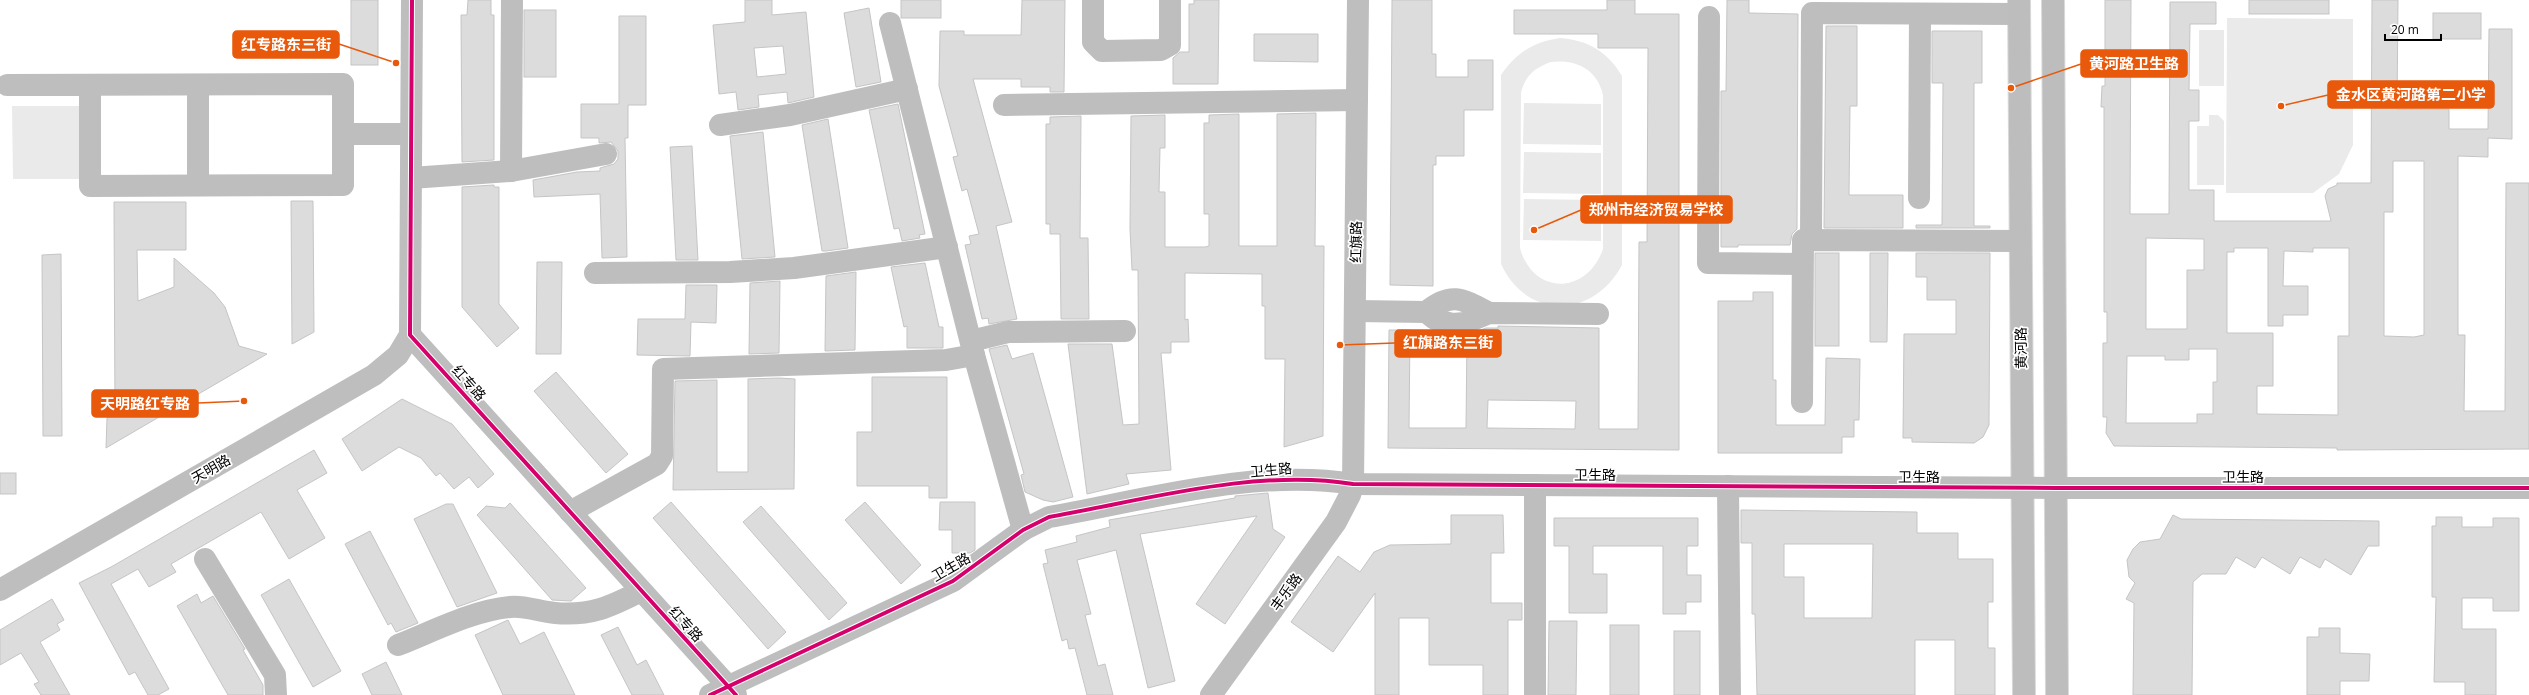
<svg xmlns="http://www.w3.org/2000/svg" width="2529" height="695" font-family="'Open Sans','Noto Sans SC',sans-serif">
  <rect width="100%" height="100%" fill="#fff"/>
  <g fill="#eaeaea" fill-rule="evenodd">
    <polygon points="2227,18 2353,19 2353,145 2339,174 2313,193 2226,193"/>
    <rect x="2199" y="30" width="25" height="56"/>
    <path d="M1560,38C1588,40 1608,52 1622,76V265C1593,319 1527,320 1501,264V75C1516,53 1533,42 1560,38ZM1551,62C1576,59 1597,69 1603,95V249C1587,295 1533,296 1520,248L1521,93C1525,76 1534,68 1551,62Z"/>
    <polygon points="1524,103 1601,104 1601,145 1523,144"/>
    <polygon points="12,106 83,106 83,179 13,179"/>
    <polygon points="2209,115 2218,115 2224,121 2224,185 2197,185 2197,126 2209,126"/>
    <polygon points="1524,152 1601,153 1601,194 1523,193"/>
    <polygon points="1524,199 1601,200 1601,241 1523,240"/>
  </g>
  <g fill="#dcdcdc" stroke="#c5c5c5" fill-rule="evenodd">
    <rect x="351" y="0" width="27" height="65"/>
    <polygon points="468,0 491,0 491,15 494,15 494,160 462,162 461,15 467,15"/>
    <path d="M745,0H772V15L806,12L814,97L788,103L787,92L758,95L759,107L738,110L736,92L719,94L713,25L745,22ZM783,46L786,74L757,77L754,48Z"/>
    <rect x="901" y="0" width="40" height="18"/>
    <polygon points="1022,0 1065,0 1064,92 1050,92 1050,87 1021,87 1021,79 973,79 1012,222 996,226 1017,319 989,324 988,318 982,319 965,245 971,244 969,236 979,234 967,189 962,191 953,157 958,156 939,86 940,31 964,31 964,35 1021,35"/>
    <polygon points="1194,0 1219,0 1218,84 1173,84 1173,58 1180,52 1189,52 1189,4 1194,4"/>
    <polygon points="1392,0 1432,0 1432,54 1436,54 1436,77 1468,77 1468,60 1493,60 1493,110 1464,110 1464,156 1436,156 1436,165 1433,165 1433,286 1390,285"/>
    <path d="M1607,0H1635V14H1679V450L1388,448L1389,330H1410L1409,428H1466L1467,335L1486,328H1498V326L1599,328V429H1638L1639,242H1647L1648,48H1598V34H1514V10H1607ZM1488,400L1576,401L1575,429L1487,428Z"/>
    <polygon points="1727,0 1749,0 1749,13 1798,14 1797,229 1792,234 1790,245 1738,245 1738,247 1721,247 1721,91 1726,91"/>
    <path d="M2105,0H2131L2130,214H2169L2170,2H2216V24H2190L2189,90H2199V121H2189V190H2214V221H2331L2325,196L2328,189L2337,185V183H2371L2372,0H2398L2397,109H2449V129H2488L2489,29H2512V139L2488,138V157L2458,156V335H2465L2464,411H2505L2506,183H2529V449L2337,450V448L2114,446L2106,433L2107,417H2103V343H2107V312H2104V107H2101L2102,86H2105ZM2393,161H2424V335L2414,337L2384,336V212H2393ZM2146,238L2204,239V270H2187V329H2146ZM2234,248H2268V326H2283V315H2308V286H2283L2284,251L2313,252V248H2349V336H2338V415L2257,414V386H2273V333H2227V252H2234ZM2189,349H2217V382H2213V414H2197V423H2126L2127,356H2165V360H2189Z"/>
    <rect x="2249" y="0" width="80" height="14"/>
    <polygon points="869,8 881,82 856,87 844,13"/>
    <rect x="524" y="10" width="32" height="67"/>
    <rect x="2433" y="13" width="48" height="26"/>
    <polygon points="619,16 646,16 646,105 628,105 628,138 625,138 627,257 602,258 600,194 534,197 533,180 577,172 600,171 600,168 614,164 618,159 618,151 611,142 599,143 599,138 581,138 581,104 619,104"/>
    <polygon points="1826,26 1857,26 1857,106 1850,106 1849,195 1903,195 1903,228 1824,228"/>
    <polygon points="1932,31 1982,31 1982,83 1974,83 1974,226 1990,226 1990,228 1916,228 1916,225 1942,225 1943,83 1932,83"/>
    <polygon points="1254,34 1318,34 1318,62 1254,61"/>
    <polygon points="898,104 925,234 919,235 920,238 902,241 899,228 894,229 869,110"/>
    <polygon points="1316,113 1315,246 1324,246 1323,436 1284,447 1285,359 1265,359 1265,306 1262,306 1262,274 1185,273 1185,320 1188,319 1189,342 1171,342 1171,353 1161,353 1171,470 1126,474 1129,484 1087,494 1068,344 1112,344 1123,425 1139,424 1138,270 1132,270 1130,229 1131,116 1165,115 1165,148 1160,148 1159,192 1165,192 1165,247 1205,247 1209,246 1209,214 1204,214 1204,123 1209,123 1209,115 1239,114 1239,246 1277,246 1277,114"/>
    <polygon points="1081,116 1080,238 1088,238 1089,319 1061,319 1060,234 1050,234 1050,224 1046,224 1046,124 1050,124 1050,117"/>
    <polygon points="828,119 848,248 826,251 822,251 802,125"/>
    <polygon points="763,132 775,257 742,259 730,136"/>
    <polygon points="692,146 698,260 676,260 670,147"/>
    <polygon points="494,185 494,187 499,187 499,304 519,328 497,347 462,307 462,187"/>
    <polygon points="291,201 313,201 314,332 292,344"/>
    <polygon points="114,202 186,202 186,250 137,250 138,301 174,287 174,258 214,293 225,307 239,346 267,354 106,448 107,418 115,413"/>
    <rect x="1815" y="253" width="24" height="93"/>
    <polygon points="1870,253 1888,253 1887,342 1870,342"/>
    <polygon points="1916,253 1990,253 1989,425 1983,437 1974,443 1912,442 1912,438 1903,438 1904,334 1956,334 1956,300 1927,300 1927,277 1916,277"/>
    <polygon points="61,254 62,436 43,436 42,255"/>
    <polygon points="537,262 562,262 561,354 536,354"/>
    <polygon points="925,263 939,327 943,327 943,348 907,348 907,326 904,327 891,267"/>
    <polygon points="856,272 855,350 825,351 826,276"/>
    <polygon points="780,281 779,353 749,354 750,283"/>
    <polygon points="686,285 717,285 716,323 691,322 690,356 637,355 638,319 685,319"/>
    <polygon points="1753,292 1773,292 1773,380 1776,380 1776,425 1825,425 1826,358 1860,359 1859,420 1854,420 1854,437 1842,437 1842,453 1718,453 1718,301 1753,301"/>
    <polygon points="1007,345 1012,359 1033,353 1073,497 1053,502 1043,500 1025,492 1021,475 1024,474 989,349"/>
    <polygon points="556,372 628,454 606,473 534,391"/>
    <polygon points="872,377 947,377 947,498 929,498 929,486 857,486 857,432 872,432"/>
    <polygon points="779,378 795,379 794,489 673,490 675,381 717,380 717,472 748,472 748,379"/>
    <polygon points="402,399 452,424 494,474 478,488 469,477 454,489 440,473 436,476 421,458 399,447 362,471 342,439"/>
    <polygon points="314,450 327,473 297,490 325,538 289,559 261,512 171,564 176,572 149,587 138,569 111,584 169,689 158,695 148,695 135,672 129,675 79,583 111,567"/>
    <rect x="0" y="473" width="16" height="21"/>
    <polygon points="1268,493 1273,529 1285,537 1225,624 1196,604 1257,516 1140,534 1175,681 1148,688 1116,550 1077,560 1091,614 1085,615 1098,666 1105,664 1113,695 1087,695 1075,648 1069,649 1067,639 1062,641 1043,564 1048,563 1045,550 1077,542 1076,536 1110,527 1109,520 1235,498 1235,496"/>
    <polygon points="671,502 786,632 768,649 653,518"/>
    <polygon points="865,502 921,565 901,584 845,520"/>
    <polygon points="940,502 975,502 975,550 970,553 952,553 952,530 939,530"/>
    <polygon points="510,503 586,588 571,601 552,600 477,515 486,506 505,508"/>
    <polygon points="446,504 453,504 497,593 457,607 414,519"/>
    <polygon points="761,506 847,603 829,620 743,522"/>
    <path d="M1741,510L1917,512V533H1958V559H1993V602H1988V648H1995V695H1955V640H1915V695H1757L1755,614H1752V543H1741ZM1784,544H1873L1872,618H1804V577H1784Z"/>
    <polygon points="1451,515 1503,515 1504,553 1491,553 1491,603 1522,603 1522,620 1508,620 1508,695 1483,695 1483,665 1429,665 1429,618 1399,618 1399,695 1375,695 1375,593 1333,652 1291,622 1338,556 1360,572 1374,552 1390,545 1451,544"/>
    <polygon points="2173,515 2181,519 2379,521 2379,546 2368,546 2351,575 2325,559 2320,568 2300,557 2290,574 2262,557 2255,568 2236,557 2226,574 2202,574 2193,582 2192,695 2133,695 2134,603 2126,599 2135,583 2129,577 2127,560 2133,549 2140,542 2160,539"/>
    <polygon points="2436,517 2462,517 2462,527 2493,527 2493,518 2519,518 2519,611 2493,611 2493,598 2462,598 2462,629 2496,629 2496,695 2465,695 2465,682 2434,682 2436,597 2432,597 2432,526 2436,526"/>
    <polygon points="1554,518 1698,518 1698,546 1687,546 1687,575 1701,575 1701,602 1686,602 1686,614 1663,614 1663,546 1593,546 1593,574 1607,574 1607,613 1569,613 1569,546 1554,546"/>
    <polygon points="370,531 418,623 396,632 391,623 388,625 345,544"/>
    <polygon points="289,579 341,671 313,687 261,595"/>
    <polygon points="197,594 201,603 213,596 245,649 243,650 263,685 263,695 228,695 177,606"/>
    <polygon points="52,599 64,620 57,624 60,630 40,642 70,695 41,695 34,684 39,682 21,653 0,665 0,630"/>
    <polygon points="508,620 520,644 544,632 575,695 503,695 475,635"/>
    <polygon points="1549,621 1577,621 1576,695 1548,695"/>
    <rect x="1610" y="625" width="29" height="70"/>
    <polygon points="618,627 637,665 646,660 664,695 632,695 601,635"/>
    <polygon points="2319,628 2340,628 2340,653 2370,654 2369,681 2340,681 2340,695 2307,695 2307,637 2319,637"/>
    <rect x="1674" y="631" width="26" height="64"/>
    <polygon points="386,662 402,695 372,695 362,674"/>
  </g>
  <g fill="none" stroke-linecap="round" stroke-linejoin="round">
    <defs>
      <g id="major">
        <path d="M2019,0C2019,232 2024,463 2024,695"/>
        <polyline points="2053,0 2057,695"/>
      </g>
    </defs>
    <use href="#major" stroke="#dbdbdb" stroke-width="24"/>
    <g stroke="#bebebe" stroke-width="22">
      <polyline points="412,0 410,335 736,695"/>
      <polyline points="1093,0 1093,42 1102,51 1161,50 1170,45 1170,0"/>
      <polyline points="1709,17 1708,263 1802,264"/>
      <polyline points="890,23 974,355 1023,530"/>
      <path d="M7,85C119,85 231,85 343,84V185L90,186V85"/>
      <polyline points="198,85 198,185"/>
      <polyline points="1004,105 1357,100"/>
      <polyline points="720,125 790,115 907,89"/>
      <polyline points="343,134 411,134"/>
      <polyline points="511,171 512,0"/>
      <polyline points="411,178 511,171 606,154"/>
      <polyline points="1919,198 1920,14"/>
      <polyline points="1811,240 1812,13 2019,14"/>
      <polyline points="595,273 730,272 794,268 947,247"/>
      <polyline points="1356,311 1426,312 1435,319 1452,324 1465,323 1489,313 1598,314"/>
      <path d="M1426,312C1451,291 1463,299 1489,313"/>
      <polyline points="971,341 1008,332 1125,331"/>
      <polyline points="1802,402 1803,240 2019,241"/>
      <polyline points="1535,485 1535,695"/>
      <polyline points="1728,486 1730,695"/>
      <polyline points="570,512 657,464 662,456 663,369 946,360 974,355"/>
      <polyline points="205,559 275,675 276,695"/>
      <polyline points="0,590 374,375 398,355 410,335"/>
      <path d="M398,645C434,631 471,611 510,607C524,605 540,612 555,613C591,616 610,607 641,591"/>
      <path d="M710,695L953,581L1023,530L1049,517C1145,500 1256,468 1353,484L2056,488H2529"/>
      <polyline points="1211,695 1336,522 1350,495 1353,484 1358,0"/>
    </g>
    <use href="#major" stroke="#bdbdbd" stroke-width="22"/>
    <defs>
      <g id="cycleway">
        <polyline points="412,0 410,335 736,695"/>
        <path d="M710,695L953,581L1023,530L1049,517C1145,500 1256,468 1353,484L2056,488H2529"/>
      </g>
    </defs>
    <use href="#cycleway" stroke="#fff" stroke-width="6"/>
    <use href="#cycleway" stroke="#d6006c" stroke-width="4"/>
  </g>
  <g text-anchor="middle" stroke-width="3.5" stroke-linejoin="round" paint-order="stroke">
    <g font-size="14" fill="#000" stroke="#fff">
      <text transform="translate(1356 242) rotate(-89)" y="5">红旗路</text>
      <text transform="translate(2021 348) rotate(-91)" y="5">黄河路</text>
      <text transform="translate(469 383) rotate(48)" y="5">红专路</text>
      <text transform="translate(211 469) rotate(-30)" y="5">天明路</text>
      <text transform="translate(1271 470) rotate(-5)" y="5">卫生路</text>
      <text x="1595" y="480">卫生路</text>
      <text x="1919" y="482">卫生路</text>
      <text x="2243" y="482">卫生路</text>
      <text transform="translate(951 567) rotate(-30)" y="5">卫生路</text>
      <text transform="translate(1286 592) rotate(-54)" y="5">丰乐路</text>
      <text transform="translate(686 624) rotate(48)" y="5">红专路</text>
    </g>
  </g>
  <path fill="none" stroke="#e8590c" stroke-width="1.5" d="M396 63L339 44M2011 88L2081 64M2281 106L2328 95M1534 230L1581 210M1340 345L1395 343M244 401L198 403"/>
  <g fill="#e8590c" stroke="#fff" stroke-width="1.5">
    <circle cx="396" cy="63" r="4"/>
    <circle cx="2011" cy="88" r="4"/>
    <circle cx="2281" cy="106" r="4"/>
    <circle cx="1534" cy="230" r="4"/>
    <circle cx="1340" cy="345" r="4"/>
    <circle cx="244" cy="401" r="4"/>
  </g>
  <g fill="#e8590c" stroke="#e8590c" stroke-width="1.5">
    <rect x="233" y="31" width="106" height="27" rx="4"/>
    <rect x="2081" y="50" width="106" height="27" rx="4"/>
    <rect x="2328" y="81" width="166" height="27" rx="4"/>
    <rect x="1581" y="196" width="151" height="27" rx="4"/>
    <rect x="1395" y="330" width="106" height="27" rx="4"/>
    <rect x="92" y="390" width="106" height="27" rx="4"/>
  </g>
  <g font-size="15" text-anchor="middle" font-weight="bold" fill="#fff">
    <text x="286" y="50">红专路东三街</text>
    <text x="2134" y="69">黄河路卫生路</text>
    <text x="2411" y="100">金水区黄河路第二小学</text>
    <text x="1656" y="215">郑州市经济贸易学校</text>
    <text x="1448" y="348">红旗路东三街</text>
    <text x="145" y="409">天明路红专路</text>
  </g>
  <path d="M2385 34v6h56v-6" fill="none" stroke="#000000" stroke-width="2"/>
  <text x="2391" y="34" font-size="12" fill="#000000" stroke="#ffffff" stroke-width="3" paint-order="stroke">20 m</text>
</svg>
